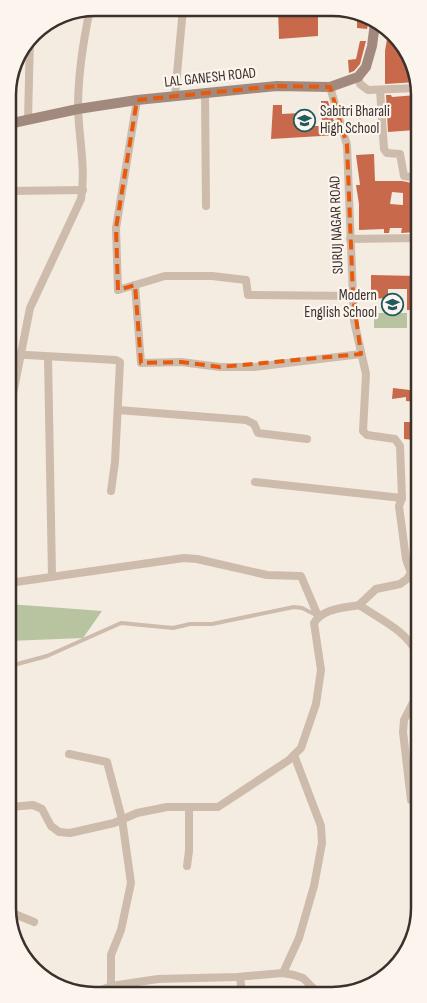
<svg xmlns="http://www.w3.org/2000/svg" width="427" height="1003" font-family="'Sofia Sans Condensed',sans-serif">
  <rect width="100%" height="100%" fill="#f4ebe1"/>
  <g fill="#b8c4a0">
    <rect x="374" y="313" width="33" height="15"/>
    <polygon points="9,604 102,611 83,638 9,641"/>
  </g>
  <g fill="#c8694b" fill-rule="evenodd">
    <polygon points="278,9 318,9 318,36 279,39"/>
    <polygon points="357,13 369,20 367,29 357,28"/>
    <polygon points="388,33 394,34 408,59 407,71 417,73 417,82 385,84 385,51"/>
    <polygon points="360,41 366,41 360,64 354,71 349,73 348,60 356,59"/>
    <polygon points="386,95 391,95 392,97 417,95 417,123 414,123 415,130 388,132"/>
    <polygon points="321,101 328,101 338,135 271,139 273,105 282,105 282,114 300,113 301,126 322,126"/>
    <path d="M374,154L375,181H402L417,184V232L401,233L402,228H390L389,233H384V229L359,230V204L356,185H360L356,155ZM392,192L403,193V205L390,204Z"/>
    <polygon points="371,275 417,276 417,331 411,331 412,310 407,310 407,289 388,289 388,298 371,299"/>
    <polygon points="393,388 418,391 418,402 406,401 406,397 392,399"/>
    <polygon points="404,422 416,422 415,440 404,439"/>
    <polygon points="418,516 418,545 415,545 410,517"/>
    <polygon points="418,549 418,565 414,566 410,550"/>
  </g>
  <g fill="none" stroke-linecap="round" stroke-linejoin="round">
    <polyline stroke="#cdbbac" stroke-width="4" points="10,666 47,656 121,623 173,628 190,624 212,624 294,607 302,608 316,615"/>
    <g stroke="#cdbbac" stroke-width="8">
      <polyline points="358,77 360,84 368,90 417,88"/>
      <polyline points="330,87 347,145 354,321 366,374 363,431 367,435 395,439 400,446 402,498 399,506 406,559 411,573"/>
      <polyline points="380,90 384,149 387,153 400,154 404,176 417,178"/>
      <polyline points="205,93 206,206"/>
      <polyline points="175,96 183,8"/>
      <polyline points="137,100 116,228 118,290 165,276 212,276 246,280 248,295 353,296"/>
      <polyline points="28,120 30,39"/>
      <polyline points="8,191 83,190"/>
      <polyline points="350,239 417,238"/>
      <polyline points="135,285 141,363 181,362 220,367 254,367 361,354"/>
      <polyline points="9,354 116,360 120,362 115,462 111,491"/>
      <polyline points="48,357 52,576"/>
      <polyline points="118,410 246,420 254,424 258,433 307,439"/>
      <path d="M9,424L11,404L30,308L81,199C86,169 79,139 78,108C78,74 83,42 90,9"/>
      <polyline points="255,482 402,498"/>
      <polyline points="9,583 184,558 197,559 267,575 301,576 318,616"/>
      <polyline points="359,605 376,589 400,584 407,579 411,573 418,572"/>
      <polyline points="419,691 404,720 403,732 411,800 419,800"/>
      <polyline points="69,754 107,762 122,819 131,883 121,930 111,955 111,986"/>
      <path d="M10,807L33,805L42,809L51,826L59,832L70,833L114,823L137,813L167,807H218L289,760L301,748L316,704L321,670L314,623C323,608 344,608 359,605C380,619 407,631 418,655"/>
      <polyline points="187,866 189,851 189,807"/>
      <polyline points="10,912 34,922"/>
      <polyline points="283,973 299,938 314,886 322,843 321,826 294,755"/>
      <polyline points="240,977 242,993"/>
      <polyline points="352,993 359,986 369,984"/>
      <polyline points="101,994 102,990 111,986 158,979 237,977 283,973 294,975 303,978 318,993"/>
    </g>
    <polyline stroke="#a18a7d" stroke-width="10" points="8,124 78,109 137,100 277,86 330,87 358,77 366,67 372,46 375,23"/>
  </g>
  <path fill="none" stroke="#e8590c" stroke-width="4" stroke-dasharray="10 6" stroke-linejoin="round" d="M277,86L330,87L347,145L353,296L361,354L220,367L181,362L141,363L135,285L118,290L116,228L137,100Z"/>
  <defs>
    <symbol id="school-ring" viewBox="-11 -11 22 22"><circle r="9.5" fill="#fbf5ee" stroke="#1f5a5e" stroke-width="1.5"/><path d="M0-5L7-2L0 1L-7-2ZM-4 1L0 2.5L4 1V4Q0 6-4 4Z" fill="#1f5a5e"/></symbol>
  </defs>
  <g fill-rule="evenodd">
    <use href="#school-ring" x="292" y="108" width="25" height="25"/>
    <use href="#school-ring" x="380" y="292" width="25" height="25"/>
  </g>
  <g text-anchor="middle" stroke-width="4.5" stroke-linejoin="round" paint-order="stroke">
    <g font-size="15" fill="#3b302b" stroke="#fbf5ee">
      <text transform="translate(210 77) rotate(-6)" y="5">LAL GANESH ROAD</text>
      <text transform="translate(336 225) rotate(-92)" y="5">SURUJ NAGAR ROAD</text>
    </g>
    <g font-size="15" fill="#3b302b" stroke="#fbf5ee" text-anchor="start">
      <text x="320" y="116">Sabitri Bharali<tspan x="320" dy="17">High School</tspan></text>
      <text x="377" y="300" text-anchor="end">Modern<tspan x="377" dy="17">English School</tspan></text>
    </g>
  </g>
  <path d="M0 0H427V1003H0ZM95 16H332A79 79 0 0 1 411 95V908A79 79 0 0 1 332 987H95A79 79 0 0 1 16 908V95A79 79 0 0 1 95 16Z" fill="#fbf5ee" fill-rule="evenodd"/>
  <path fill="none" stroke="#3b302b" stroke-width="2.5" d="M95 16H332A79 79 0 0 1 411 95V908A79 79 0 0 1 332 987H95A79 79 0 0 1 16 908V95A79 79 0 0 1 95 16Z"/>
</svg>
